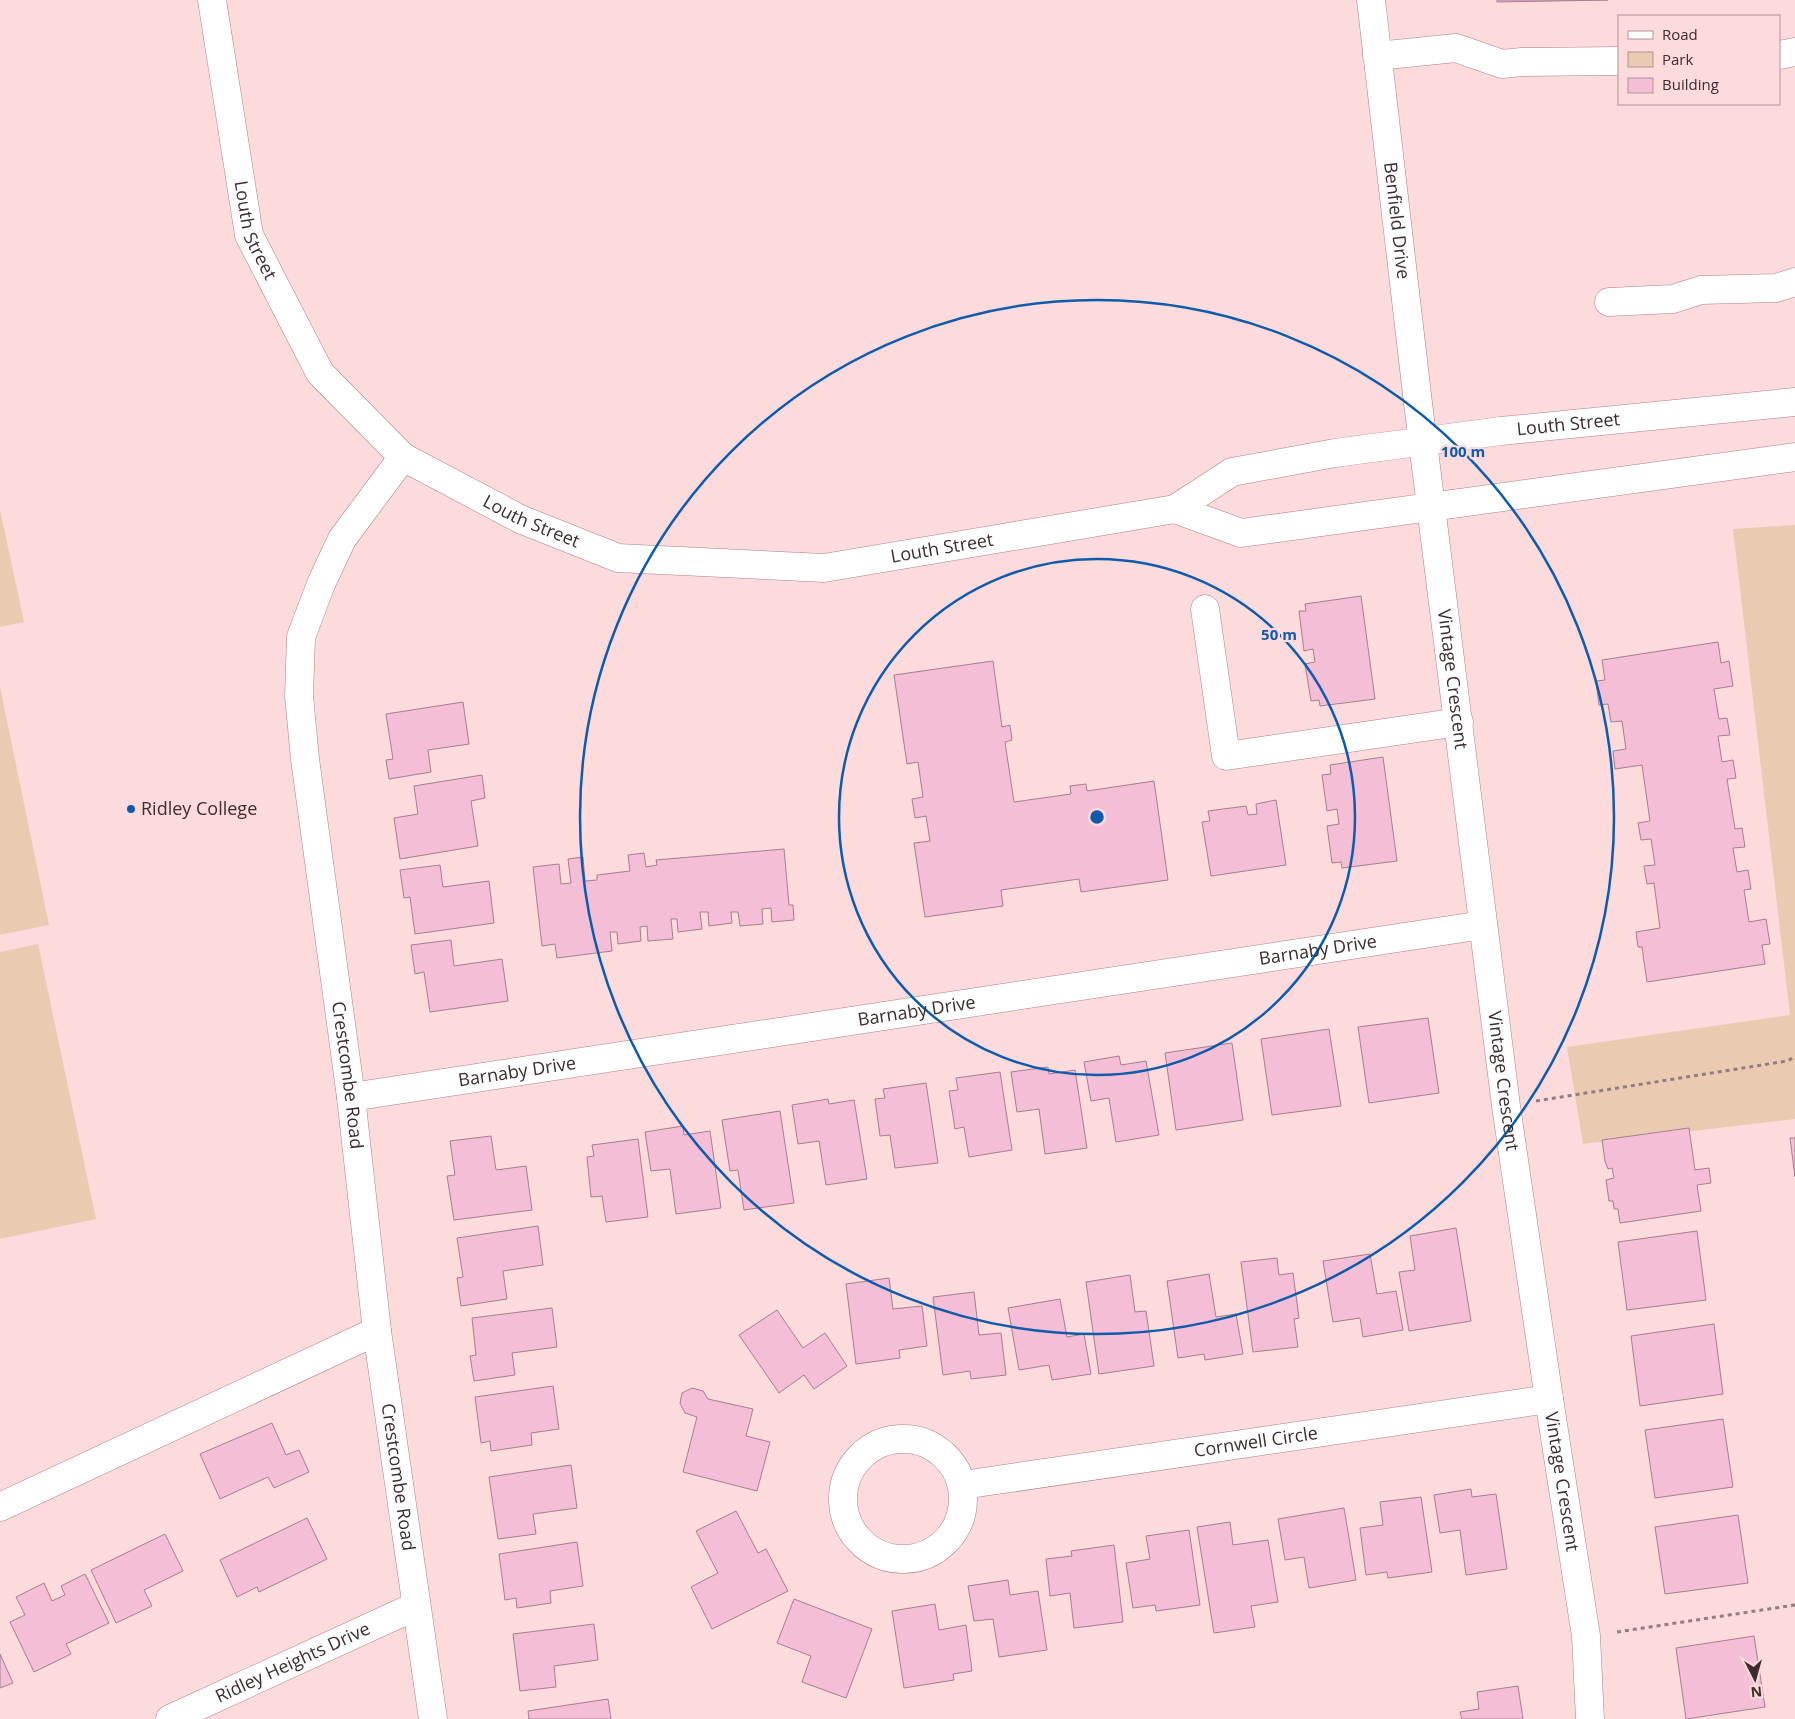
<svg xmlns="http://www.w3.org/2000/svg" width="1795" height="1719" font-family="'Open Sans',sans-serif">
  <rect width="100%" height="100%" fill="#fddadc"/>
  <g fill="#eacbb1">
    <polygon points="0,510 24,622 0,627"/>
    <polygon points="1795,525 1795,1119 1583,1144 1567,1047 1790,1015 1733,529"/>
    <polygon points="0,687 49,925 0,935"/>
    <polygon points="38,944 96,1219 0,1239 0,952"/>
  </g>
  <g fill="#f4bed6" stroke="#a37f8f">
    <polygon points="1497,0 1608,0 1497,2"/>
    <polygon points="1361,596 1375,699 1320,706 1319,700 1311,701 1305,664 1315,662 1313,649 1304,651 1299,611 1306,611 1305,604"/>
    <polygon points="1718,642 1721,663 1729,661 1733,686 1714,689 1719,719 1727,718 1730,735 1718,736 1722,762 1733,760 1736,778 1727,779 1735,829 1742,828 1745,847 1733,848 1737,872 1748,870 1751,889 1744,890 1749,922 1766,919 1770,944 1762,945 1765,964 1647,982 1642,947 1638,947 1636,932 1660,928 1654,883 1647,884 1644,866 1655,865 1651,839 1641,840 1638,823 1650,821 1642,765 1615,769 1613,751 1626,749 1622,721 1611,722 1608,704 1599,705 1596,681 1605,680 1602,660"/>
    <polygon points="993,661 1002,727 1010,725 1012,740 1005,742 1014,802 1071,794 1070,786 1086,784 1087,791 1154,781 1168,880 1081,892 1079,879 1001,890 1003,906 925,917 914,843 930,841 926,816 915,818 912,799 923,797 918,762 907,764 894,675"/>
    <polygon points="463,702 469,744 428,750 431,772 389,779 386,760 393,759 386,714"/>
    <polygon points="1383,757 1397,861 1342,868 1341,862 1332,863 1327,826 1339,824 1337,809 1327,811 1322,775 1331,774 1330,765"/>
    <polygon points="482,775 485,798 471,801 478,846 400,859 394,818 418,814 414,786"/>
    <polygon points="1276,800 1286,865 1211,876 1202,822 1210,821 1208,811 1246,806 1248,815 1257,814 1256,804"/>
    <polygon points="784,849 789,905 793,905 794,920 772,922 771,908 762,909 763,924 740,926 738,912 731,912 732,923 709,926 708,912 700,912 702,929 678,932 677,919 671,919 673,939 648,941 647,926 640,927 641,941 618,944 617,932 610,932 612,951 557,958 555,944 542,946 533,867 559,864 561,884 571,883 568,859 583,857 585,881 597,880 597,875 630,871 628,855 644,853 646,867 657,865 656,860"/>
    <polygon points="440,865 443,887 489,881 494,923 415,934 410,897 404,898 400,870"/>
    <polygon points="451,940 454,966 502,959 508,1001 430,1012 424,972 415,974 411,945"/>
    <polygon points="1428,1018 1439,1093 1369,1103 1358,1027"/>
    <polygon points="1329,1029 1341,1106 1272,1115 1261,1039"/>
    <polygon points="1232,1043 1243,1120 1176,1130 1165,1053"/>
    <polygon points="1119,1056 1121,1065 1146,1061 1159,1135 1116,1142 1109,1098 1091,1101 1084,1062"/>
    <polygon points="1048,1067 1049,1074 1075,1070 1087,1148 1045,1154 1039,1109 1017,1112 1011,1072"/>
    <polygon points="1000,1072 1012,1150 969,1157 964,1127 955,1129 949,1091 958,1090 956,1078"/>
    <polygon points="926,1083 938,1163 895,1168 890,1135 880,1136 875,1099 885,1098 883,1089"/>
    <polygon points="828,1099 829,1104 854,1100 867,1179 826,1185 819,1141 798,1144 792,1105"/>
    <polygon points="780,1111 794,1203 744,1210 738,1170 730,1171 722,1120"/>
    <polygon points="683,1126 684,1135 710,1131 721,1208 676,1214 670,1169 651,1171 645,1132"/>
    <polygon points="1689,1128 1695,1170 1709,1168 1711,1183 1697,1185 1701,1211 1620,1223 1618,1209 1614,1209 1613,1201 1609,1201 1606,1180 1614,1178 1612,1168 1608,1169 1605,1161 1602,1140"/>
    <polygon points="491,1136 496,1170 526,1166 532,1210 454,1220 447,1176 455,1175 450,1141"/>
    <polygon points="1790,1138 1795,1138 1795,1177"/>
    <polygon points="638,1139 648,1217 606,1222 602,1196 591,1197 587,1157 594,1156 592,1145"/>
    <polygon points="538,1226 543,1265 503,1271 507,1299 461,1306 457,1278 463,1277 457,1238"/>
    <polygon points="1456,1228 1471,1321 1409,1331 1399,1272 1415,1270 1410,1236"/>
    <polygon points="1697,1231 1706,1300 1627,1310 1618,1242"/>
    <polygon points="1370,1254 1377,1294 1396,1291 1403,1330 1363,1337 1360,1318 1333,1322 1323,1261"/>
    <polygon points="1277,1258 1279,1275 1293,1273 1299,1318 1294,1319 1298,1347 1253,1352 1241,1262"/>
    <polygon points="1209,1274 1216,1317 1236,1314 1243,1354 1205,1360 1204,1354 1178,1358 1167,1281"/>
    <polygon points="1130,1275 1135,1312 1146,1311 1154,1366 1099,1374 1086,1282"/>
    <polygon points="889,1278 893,1309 922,1306 927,1346 899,1350 900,1358 856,1364 846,1284"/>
    <polygon points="974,1292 979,1335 1001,1333 1006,1375 971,1379 970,1371 943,1375 933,1297"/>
    <polygon points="1060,1299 1067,1337 1084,1334 1091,1374 1052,1380 1049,1365 1019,1370 1008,1308"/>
    <polygon points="552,1308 557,1347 512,1353 515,1375 474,1381 470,1356 476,1355 472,1318"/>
    <polygon points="777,1310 803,1348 825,1333 847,1366 814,1389 804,1375 779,1393 739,1335"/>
    <polygon points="1714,1324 1723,1394 1640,1406 1631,1336"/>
    <polygon points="553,1386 559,1429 531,1433 532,1445 491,1451 490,1441 481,1443 475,1397"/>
    <polygon points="692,1388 703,1391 708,1399 753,1409 746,1436 770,1442 757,1491 683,1472 697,1417 685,1413 680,1403 682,1393"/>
    <polygon points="1723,1419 1733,1487 1655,1498 1645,1430"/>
    <polygon points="272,1423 286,1455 299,1450 309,1472 274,1488 268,1477 220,1499 200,1454"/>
    <polygon points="571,1465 577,1508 533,1514 536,1534 498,1539 489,1477"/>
    <polygon points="1471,1489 1472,1497 1496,1494 1507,1569 1466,1575 1460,1530 1440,1533 1434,1495"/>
    <polygon points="1421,1497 1432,1572 1388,1578 1387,1572 1366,1575 1360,1528 1383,1525 1380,1502"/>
    <polygon points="1344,1508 1356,1580 1309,1588 1304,1557 1285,1560 1278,1519"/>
    <polygon points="736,1511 758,1553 766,1549 788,1591 712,1629 691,1587 718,1573 696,1531"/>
    <polygon points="1738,1515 1748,1583 1665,1594 1655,1527"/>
    <polygon points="307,1518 327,1559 259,1592 257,1587 237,1597 220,1560"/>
    <polygon points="1230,1522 1233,1545 1268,1540 1278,1602 1251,1606 1255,1627 1214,1633 1197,1527"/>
    <polygon points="1189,1530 1200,1605 1156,1611 1155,1605 1133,1608 1126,1563 1150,1559 1146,1536"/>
    <polygon points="165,1534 183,1571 144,1590 152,1606 116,1623 91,1570"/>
    <polygon points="577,1542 583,1586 550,1591 551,1603 517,1608 516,1598 505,1600 499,1554"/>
    <polygon points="1114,1545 1123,1622 1074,1628 1070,1593 1050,1596 1046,1559 1072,1556 1071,1551"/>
    <polygon points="85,1574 109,1623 66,1644 71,1654 34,1672 10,1622 25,1615 16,1597 44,1583 52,1601 65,1595 61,1586"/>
    <polygon points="1008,1580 1010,1595 1038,1591 1047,1650 999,1657 993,1619 974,1621 968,1586"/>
    <polygon points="794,1599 872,1629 846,1698 802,1682 811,1656 777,1643"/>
    <polygon points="935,1604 939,1630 966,1625 972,1671 953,1674 954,1680 904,1688 892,1611"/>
    <polygon points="594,1624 598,1660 554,1666 556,1687 520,1691 513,1634"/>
    <polygon points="1754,1636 1765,1707 1686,1719 1676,1648"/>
    <polygon points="0,1654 13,1683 0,1688"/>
    <polygon points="1518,1686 1523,1719 1462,1719 1460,1712 1479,1709 1477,1692"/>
    <polygon points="608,1699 611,1719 529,1719 528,1711"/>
  </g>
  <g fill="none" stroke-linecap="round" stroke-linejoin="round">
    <defs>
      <g id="minor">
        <path id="s1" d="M1371,0L1418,403L1506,1106L1549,1399L1586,1636L1590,1719"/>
        <polyline points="1779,55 1795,52"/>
        <polyline points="1377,56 1456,48 1502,64 1522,62 1619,61"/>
        <polyline points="1609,302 1673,299 1701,290 1776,288 1795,282"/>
        <path id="s2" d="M403,457L342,539L321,584L301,637L299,696L305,759L351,1097L377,1331L433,1719"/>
        <polyline points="1205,609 1226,756 1459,722"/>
        <path id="s3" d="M351,1097L1483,925"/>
        <circle cx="903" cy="1499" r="60"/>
        <path id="s4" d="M963,1485L1549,1399"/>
        <polyline points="0,1507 377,1331"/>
        <path id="s5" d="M170,1719L416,1606"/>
      </g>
      <g id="major">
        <path id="s6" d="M212,0L249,235L320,373L403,457L520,519L618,558L824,568L1175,509L1232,472L1335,453L1501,431L1795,402"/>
        <polyline points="1175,509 1241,533 1795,457"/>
      </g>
    </defs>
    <use href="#minor" stroke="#a88183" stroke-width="29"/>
    <use href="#major" stroke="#a88183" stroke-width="29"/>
    <g stroke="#957d7e" stroke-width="3" stroke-dasharray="4 4" stroke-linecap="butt">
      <polyline points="1536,1101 1787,1061 1795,1057"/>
      <polyline points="1617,1632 1795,1605"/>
    </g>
    <use href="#minor" stroke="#fff" stroke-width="28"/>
    <use href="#major" stroke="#fff" stroke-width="28"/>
  </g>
  <g fill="none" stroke="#0d5baa" stroke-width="2.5">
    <circle cx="1097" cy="817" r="258"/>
    <circle cx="1097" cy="817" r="517"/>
  </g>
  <circle fill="#0d5baa" stroke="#fddadc" stroke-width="2" cx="131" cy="809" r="5"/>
  <g text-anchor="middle" stroke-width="4.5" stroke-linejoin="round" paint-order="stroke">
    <g font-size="18" fill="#3c2c2d" stroke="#fddadc">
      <text dy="6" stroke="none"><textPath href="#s1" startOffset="222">Benfield Drive</textPath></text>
      <text dy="6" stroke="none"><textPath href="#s6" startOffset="235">Louth Street</textPath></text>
      <text dy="6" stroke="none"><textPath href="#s6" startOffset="1719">Louth Street</textPath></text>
      <text dy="6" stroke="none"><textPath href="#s6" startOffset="655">Louth Street</textPath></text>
      <text dy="6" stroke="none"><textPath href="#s6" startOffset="1075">Louth Street</textPath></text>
      <text dy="6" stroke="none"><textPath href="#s1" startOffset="684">Vintage Crescent</textPath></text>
      <text dy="6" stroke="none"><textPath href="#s3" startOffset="978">Barnaby Drive</textPath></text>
      <text dy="6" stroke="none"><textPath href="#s3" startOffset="572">Barnaby Drive</textPath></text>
      <text dy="6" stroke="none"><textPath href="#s3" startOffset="168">Barnaby Drive</textPath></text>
      <text dy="6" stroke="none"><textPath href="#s2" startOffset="650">Crestcombe Road</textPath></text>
      <text dy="6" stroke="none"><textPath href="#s1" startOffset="1089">Vintage Crescent</textPath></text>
      <text dy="6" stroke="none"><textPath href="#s4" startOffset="296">Cornwell Circle</textPath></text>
      <text dy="6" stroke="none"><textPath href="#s2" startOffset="1055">Crestcombe Road</textPath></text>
      <text dy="6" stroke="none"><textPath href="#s1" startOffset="1494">Vintage Crescent</textPath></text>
      <text dy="6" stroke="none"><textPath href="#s5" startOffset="135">Ridley Heights Drive</textPath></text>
    </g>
    <g font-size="18" fill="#3c2c2d" stroke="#fddadc" text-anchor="start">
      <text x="141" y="815">Ridley College</text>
    </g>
  </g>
  <circle cx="1097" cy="817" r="8" fill="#0d5baa" stroke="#fddadc" stroke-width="2.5"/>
  <g font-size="15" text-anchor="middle" font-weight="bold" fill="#0d5baa" stroke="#fddadc" stroke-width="4.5" stroke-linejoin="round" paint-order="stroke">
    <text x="1463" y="457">100 m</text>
    <text x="1279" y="640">50 m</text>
  </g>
  <rect x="1618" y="15" width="162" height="90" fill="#fddadc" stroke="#b09496"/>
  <rect x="1628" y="31" width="25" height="8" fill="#ffffff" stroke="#b09496"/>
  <text x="1662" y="40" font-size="15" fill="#3c2c2d">Road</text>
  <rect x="1628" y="52" width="25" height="15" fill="#eacbb1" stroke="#b09496"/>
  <text x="1662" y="65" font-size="15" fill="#3c2c2d">Park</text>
  <rect x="1628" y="78" width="25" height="15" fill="#f4bed6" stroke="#b09496"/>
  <text x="1662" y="90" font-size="15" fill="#3c2c2d">Building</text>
  <g transform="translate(1755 1679) rotate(174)" stroke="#fddadc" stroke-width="4" paint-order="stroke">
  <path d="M0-4L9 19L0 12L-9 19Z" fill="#3c2c2d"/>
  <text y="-8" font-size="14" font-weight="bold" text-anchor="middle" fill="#3c2c2d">N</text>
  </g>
</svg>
